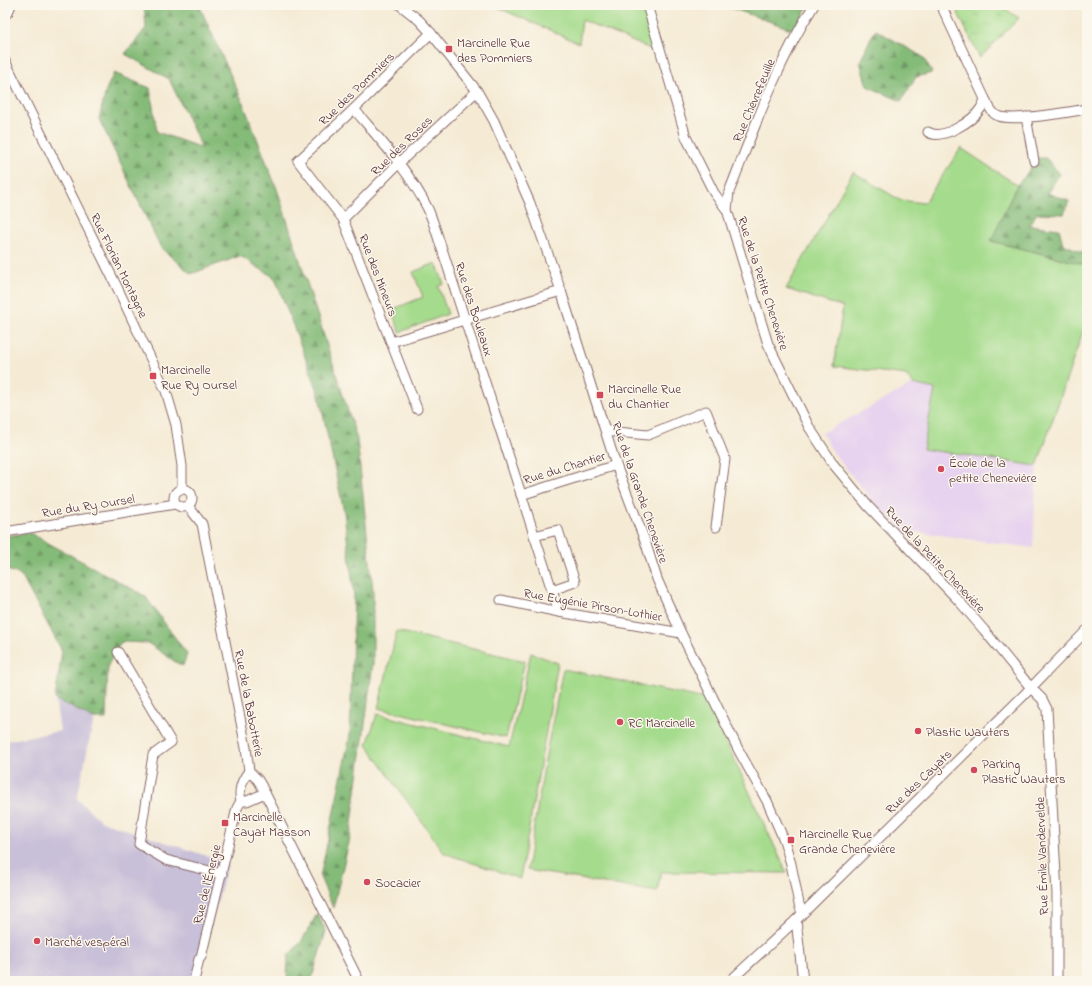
<svg xmlns="http://www.w3.org/2000/svg" width="1092" height="986" font-family="'Indie Flower',sans-serif">
  <defs>
    <pattern id="forest-firs" width="22" height="20" patternUnits="userSpaceOnUse"><rect width="22" height="20" fill="#84bb78"/><path d="M5 1l3.5 6h-7zM16 11l3.5 6h-7z" fill="#6e9763"/></pattern>
    <pattern id="park-tufts" width="24" height="20" patternUnits="userSpaceOnUse"><rect width="24" height="20" fill="#a5db8c"/><path d="M3 7l-1-3M5 7V3M7 7l1-3M15 17l-1-3M17 17v-4M19 17l1-3" fill="none" stroke="#90bc79"/></pattern>
  </defs>
  <rect width="100%" height="100%" fill="#fbf7ec"/>
  <filter id="ink" filterUnits="userSpaceOnUse"><feTurbulence type="fractalNoise" baseFrequency=".025" numOctaves="2"/><feDisplacementMap in="SourceGraphic" scale="8" xChannelSelector="R" yChannelSelector="G"/><feConvolveMatrix kernelMatrix="1 2 1 2 8 2 1 2 1" color-interpolation-filters="sRGB"/></filter>
  <filter id="wash" filterUnits="userSpaceOnUse"><feTurbulence type="fractalNoise" baseFrequency=".012" numOctaves="4" result="noise"/><feDisplacementMap in="SourceGraphic" scale="16" xChannelSelector="R" yChannelSelector="G"/><feGaussianBlur stdDeviation="0.9" result="paint"/><feColorMatrix in="noise" values="0 0 0 0 0 0 0 0 0 0 0 0 0 0 0 0 0 1.4 0 .05"/><feComposite in="paint" operator="in"/></filter>
  <g filter="url(#wash)">
    <rect width="100%" height="100%" fill="#f5ebd5"/>
    <polygon fill="#e7d2ef" points="913,384 935,389 923,449 1037,466 1033,548 903,530 872,501 833,452 822,433"/>
    <polygon fill="#c8bfd8" points="55,699 94,719 77,799 101,821 228,863 196,981 5,981 5,741 60,731"/>
    <g fill="#a5db8c" stroke="#787d5c">
      <polygon points="492,5 642,5 655,51 582,20 579,43"/>
      <polygon points="961,148 1017,185 991,241 1087,265 1087,319 1037,466 923,449 935,389 913,384 906,375 834,366 843,307 786,289 853,172 900,200 924,203"/>
      <polygon points="436,263 444,284 438,286 448,314 400,332 391,310 423,297 413,272"/>
      <polygon points="397,631 525,661 506,738 378,708"/>
      <polygon points="531,653 558,663 520,879 444,853 367,745 377,714 509,747"/>
      <polygon points="563,669 706,699 787,873 661,872 657,892 527,870 547,749"/>
    </g>
    <g fill="url(#forest-firs)" stroke="#676d52">
      <polygon points="144,5 199,5 241,98 277,189 357,439 373,590 373,663 350,838 333,908 320,877 350,735 354,596 344,512 318,391 275,278 240,256 191,274 161,248 99,119 106,90 114,73 150,88 157,132 202,148 169,79 125,54 146,28"/>
      <polygon points="723,5 809,5 796,27 791,29"/>
      <polygon points="876,30 923,57 932,73 916,77 901,101 867,86 860,62 870,39"/>
      <polygon points="1037,158 1046,158 1060,174 1047,193 1069,201 1064,214 1037,213 1029,225 1059,229 1063,244 1087,254 1087,265 991,241 1017,185 1025,176"/>
      <polygon points="30,533 145,596 187,654 183,666 177,663 148,643 121,642 108,665 106,719 94,719 55,699 62,651 21,575 5,569 5,536"/>
      <polygon points="317,914 326,931 311,981 287,981 288,956 301,942"/>
    </g>
    <polygon fill="url(#park-tufts)" stroke="#787d5c" points="954,5 999,5 1019,18 980,58"/>
  </g>
  <g filter="url(#ink)">
    <g fill="none" stroke-linecap="round" stroke-linejoin="round">
      <defs>
        <g id="street">
          <polyline points="400,5 419,20 431,33 477,91 494,121 530,203 561,291 616,465 645,541 657,579 681,633 739,751 767,801 784,840 791,864 799,904 802,913"/>
          <polyline points="647,5 686,137 714,193 727,210 768,344 809,427 834,465 868,506 959,601 984,630 1031,688 1042,699 1047,709 1057,894 1057,981"/>
          <path d="M941,5L985,99C988,105 991,112 996,115C1009,123 1069,112 1087,109"/>
          <polyline points="5,15 8,12 11,5"/>
          <polyline points="5,61 117,287 166,391 176,425 182,466 182,489"/>
          <path d="M354,109C381,141 409,171 428,209C434,223 438,238 443,252L559,612"/>
          <polyline points="1026,117 1034,161"/>
          <path d="M928,132C942,141 973,121 981,108C983,105 984,102 985,99"/>
          <path d="M727,210L729,192C754,129 777,63 814,5"/>
          <polyline points="343,219 399,163 477,91"/>
          <polyline points="391,342 561,291"/>
          <polyline points="417,409 343,219 298,161 354,109 431,33"/>
          <polyline points="606,431 648,435 706,411 725,459 716,527"/>
          <circle cx="183" cy="498" r="9"/>
          <polyline points="521,495 616,465"/>
          <polyline points="188,506 202,524 246,748 249,771 258,780 261,785 359,981"/>
          <polyline points="5,532 175,504"/>
          <polyline points="534,536 558,530 575,582 552,590"/>
          <polyline points="501,600 559,612 681,633"/>
          <polyline points="118,652 171,742 153,755 139,844 166,860 222,874"/>
          <polyline points="241,801 247,801 265,793"/>
          <polyline points="796,920 803,981"/>
          <path d="M194,981L199,959L201,957L237,808L241,801C238,790 242,780 249,771"/>
          <polyline points="730,981 796,920 1021,698 1087,630"/>
        </g>
      </defs>
      <use href="#street" stroke="#866666" stroke-width="11"/>
      <use href="#street" stroke="#fff" stroke-width="9"/>
    </g>
  </g>
  <g fill="#d1495b" stroke="#fbf7ec" stroke-width="1.5">
    <rect x="445" y="45" width="8" height="8" rx="2"/>
    <rect x="149" y="372" width="8" height="8" rx="2"/>
    <rect x="596" y="391" width="8" height="8" rx="2"/>
    <circle cx="941" cy="469" r="4"/>
    <circle cx="620" cy="722" r="4"/>
    <circle cx="918" cy="731" r="4"/>
    <circle cx="974" cy="770" r="4"/>
    <rect x="221" y="819" width="8" height="8" rx="2"/>
    <rect x="787" y="836" width="8" height="8" rx="2"/>
    <circle cx="367" cy="882" r="4"/>
    <circle cx="37" cy="941" r="4"/>
  </g>
  <g text-anchor="middle" stroke-width="3" stroke-linejoin="round" paint-order="stroke">
    <g font-size="13" fill="#4a1f2b" stroke="#fbf7ec" text-anchor="start">
      <text x="457" y="47">Marcinelle Rue<tspan x="457" dy="15">des Pommiers</tspan></text>
      <text x="161" y="374">Marcinelle<tspan x="161" dy="15">Rue Ry Oursel</tspan></text>
      <text x="608" y="393">Marcinelle Rue<tspan x="608" dy="15">du Chantier</tspan></text>
      <text x="949" y="467">École de la<tspan x="949" dy="15">petite Chenevière</tspan></text>
      <text x="628" y="727">RC Marcinelle</text>
      <text x="926" y="736">Plastic Wauters</text>
      <text x="982" y="768">Parking<tspan x="982" dy="15">Plastic Wauters</tspan></text>
      <text x="233" y="821">Marcinelle<tspan x="233" dy="15">Cayat Masson</tspan></text>
      <text x="799" y="838">Marcinelle Rue<tspan x="799" dy="15">Grande Chenevière</tspan></text>
      <text x="375" y="887">Socacier</text>
      <text x="45" y="946">Marché vespéral</text>
    </g>
    <g font-size="13" fill="#4a1f2b" stroke="#fbf7ec">
      <text transform="translate(356 88) rotate(-44)" y="5">Rue des Pommiers</text>
      <text transform="translate(753 100) rotate(-67)" y="5">Rue Chèvrefeuille</text>
      <text transform="translate(401 145) rotate(-44)" y="5">Rue des Roses</text>
      <text transform="translate(120 265) rotate(64)" y="5">Rue Florian Montagne</text>
      <text transform="translate(379 275) rotate(69)" y="5">Rue des Mineurs</text>
      <text transform="translate(764 283) rotate(72)" y="5">Rue de la Petite Chenevière</text>
      <text transform="translate(475 309) rotate(72)" y="5">Rue des Bouleaux</text>
      <text transform="translate(564 467) rotate(-17)" y="5">Rue du Chantier</text>
      <text transform="translate(641 492) rotate(71)" y="5">Rue de la Grande Chenevière</text>
      <text transform="translate(88 505) rotate(-9)" y="5">Rue du Ry Oursel</text>
      <text transform="translate(936 559) rotate(47)" y="5">Rue de la Petite Chenevière</text>
      <text transform="translate(593 604) rotate(10)" y="5">Rue Eugénie Pirson-Lothier</text>
      <text transform="translate(250 703) rotate(79)" y="5">Rue de la Babotterie</text>
      <text transform="translate(918 781) rotate(-44)" y="5">Rue des Cayats</text>
      <text transform="translate(1041 856) rotate(-92)" y="5">Rue Émile Vandervelde</text>
      <text transform="translate(206 884) rotate(-76)" y="5">Rue de l'Énergie</text>
    </g>
  </g>
  <rect width="1092" height="986" fill="none" stroke="#fbf7ec" stroke-width="20"/>
</svg>
